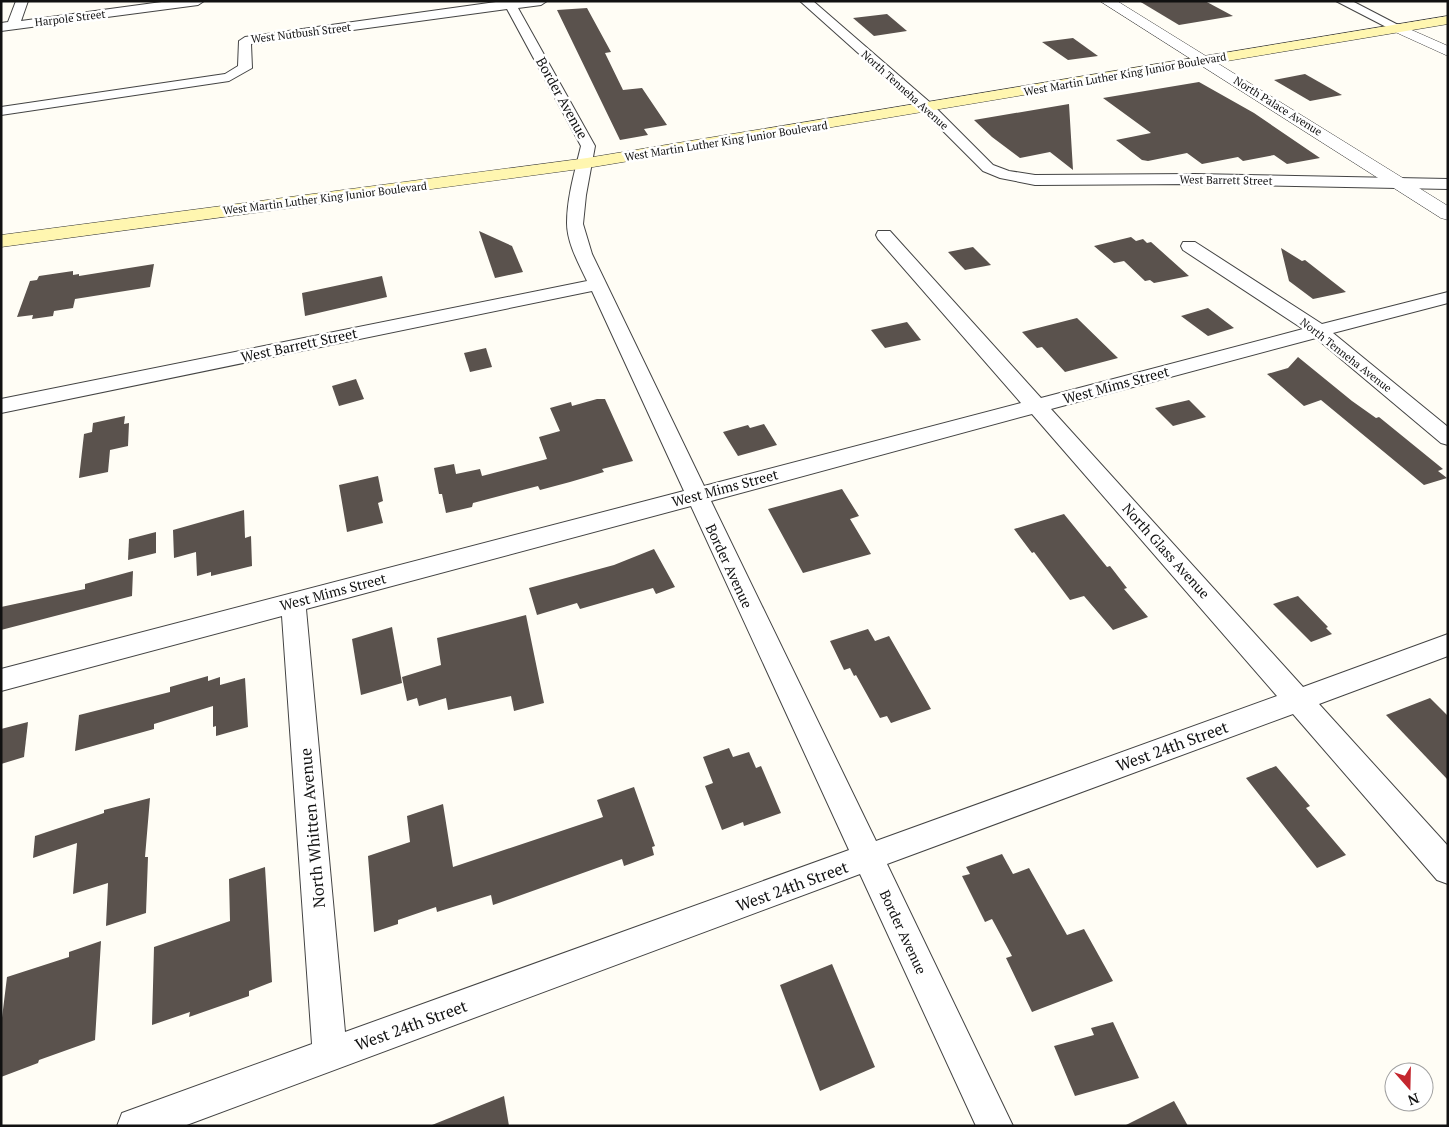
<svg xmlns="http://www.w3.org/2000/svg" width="1449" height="1127" font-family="'PT Serif',serif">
  <rect width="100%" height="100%" fill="#fffdf5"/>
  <g fill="#5a524d">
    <polygon points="1139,1 1205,1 1233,16 1179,25"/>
    <polygon points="587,8 611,52 605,53 623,90 642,88 667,125 644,129 648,135 620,140 557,10"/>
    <polygon points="887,14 907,31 874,36 853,18"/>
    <polygon points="1073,38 1098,56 1068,60 1042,42"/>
    <polygon points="1305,74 1342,95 1310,101 1274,80"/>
    <polygon points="1199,82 1254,113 1320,158 1287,164 1274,155 1243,161 1238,157 1202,164 1187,153 1148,161 1142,160 1116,140 1151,133 1103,98"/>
    <polygon points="1069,104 1073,170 1050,152 1020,158 992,137 974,120"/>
    <polygon points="479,231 512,246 523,272 495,278"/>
    <polygon points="1131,237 1136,241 1143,239 1147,243 1151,242 1189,276 1154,283 1150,280 1145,281 1124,261 1114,263 1094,246"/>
    <polygon points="973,247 991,265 965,270 948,252"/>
    <polygon points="1281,248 1302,261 1305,260 1346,292 1313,299 1289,281"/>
    <polygon points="154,264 150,287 75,299 73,308 54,311 53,316 32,319 33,315 17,317 30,281 37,280 39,276 73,271 73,275 79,274 79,276"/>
    <polygon points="382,276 387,297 305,316 302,293"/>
    <polygon points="1208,308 1234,328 1208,336 1181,316"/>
    <polygon points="1077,318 1118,358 1065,372 1042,347 1037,348 1022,332"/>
    <polygon points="907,322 921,340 885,348 871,330"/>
    <polygon points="486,348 492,367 470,372 464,353"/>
    <polygon points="1298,357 1352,401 1376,418 1379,417 1443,469 1438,471 1447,478 1424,485 1321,400 1304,406 1267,374 1288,368"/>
    <polygon points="356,379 364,399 339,406 332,386"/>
    <polygon points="597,399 605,399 633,461 602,469 604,472 570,482 540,490 538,486 473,503 472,507 446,513 442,494 439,494 434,468 454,464 456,474 480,469 482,476 547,459 539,437 560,431 550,408 571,402 572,406"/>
    <polygon points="1189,400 1206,417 1173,426 1155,408"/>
    <polygon points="125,416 124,424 129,423 128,446 110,450 108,472 79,478 84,434 92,432 93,423"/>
    <polygon points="764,424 777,445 738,456 723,432 748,425 750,428"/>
    <polygon points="378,476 383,501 378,503 383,523 347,532 339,485"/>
    <polygon points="842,489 859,516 850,519 871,554 803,573 768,509"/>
    <polygon points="244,510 245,538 251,536 252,566 211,576 211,572 197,576 196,552 174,558 173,530"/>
    <polygon points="1064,514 1107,567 1110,566 1127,588 1124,589 1148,617 1113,630 1084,596 1070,600 1034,552 1032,553 1014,529"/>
    <polygon points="156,532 156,553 128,560 129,539"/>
    <polygon points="654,549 675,587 656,594 653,588 580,609 577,603 537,615 529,588 614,565"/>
    <polygon points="133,571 132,596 1,630 1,607 85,589 85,584"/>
    <polygon points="1298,596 1328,627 1326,628 1332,634 1311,642 1273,604"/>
    <polygon points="526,615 544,703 514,711 511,696 448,710 446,698 419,706 417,698 407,701 402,677 441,665 437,638"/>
    <polygon points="392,627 402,683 361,695 352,639"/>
    <polygon points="868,629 875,641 889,636 931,709 891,723 887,716 880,718 856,675 854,676 850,668 844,670 830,641"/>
    <polygon points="208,676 208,681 220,677 220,685 245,678 248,727 216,736 216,726 213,727 213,706 154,724 154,729 75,751 79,715 170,692 170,687"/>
    <polygon points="1430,698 1448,716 1448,780 1386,715"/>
    <polygon points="28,722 24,757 1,764 1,729"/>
    <polygon points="729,748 733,757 749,752 756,768 761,766 781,813 744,826 743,822 722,830 705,786 713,783 703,757"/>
    <polygon points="1276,766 1310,806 1306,808 1346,855 1317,868 1246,778"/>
    <polygon points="634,787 655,846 652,847 654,855 624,866 622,859 493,905 491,895 437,912 436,907 398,920 398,924 374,932 368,856 410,842 407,816 443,804 453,867 603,817 597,800"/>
    <polygon points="150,798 145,857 148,857 146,913 106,926 108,883 73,894 77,843 33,858 35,836 104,813 104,810"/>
    <polygon points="1002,854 1013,874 1029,868 1067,935 1084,929 1113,981 1032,1012 1006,958 1012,956 992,919 985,922 962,876 970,874 966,867"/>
    <polygon points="265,867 272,982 249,991 249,996 189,1017 190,1012 152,1025 154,947 230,921 229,879"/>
    <polygon points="101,941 95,1040 39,1060 38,1063 1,1077 1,1026 7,977 69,957 69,952"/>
    <polygon points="832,964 875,1067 820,1091 780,985"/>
    <polygon points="1113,1022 1139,1078 1075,1096 1054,1046 1094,1035 1091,1028"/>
    <polygon points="504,1096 509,1126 432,1126 432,1125"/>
    <polygon points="1174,1101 1188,1126 1124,1126"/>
  </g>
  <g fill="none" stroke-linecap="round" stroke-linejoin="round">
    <defs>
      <g id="minor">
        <polygon points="16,1 28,1 21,21 169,1 204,1 198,5 1,31 1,23 8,22"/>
        <path d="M503,1H547L541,5L518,8L595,146L586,195L583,224L592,254L704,486L1021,403L878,239L876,235L878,231H890L1041,398L1303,329L1183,250L1181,246L1183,242H1195L1322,324L1448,292V303L1333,333L1448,427V445L1441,443L1316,338L1051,409L1303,687L1448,634V656L1319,704L1448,846V884L1437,880L1293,714L887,864L1013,1126H976L860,874L184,1126H117L122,1113L312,1044L282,616L1,691V669L684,491L592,291L1,413V399L587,281C579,264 567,243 567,223C567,197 575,171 581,146L507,9L251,44L252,68L229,81L1,115V107L225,74L238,66L239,41L245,37ZM1032,414L1277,696L876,841L711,501ZM691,506L849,850L345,1032L306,609Z"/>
        <polygon points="800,1 813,1 933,105 993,165 1009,171 1035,175 1194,174 1448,179 1448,189 1194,184 1035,185 1000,178 983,171 923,111"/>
        <polygon points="1336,1 1352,1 1404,28 1402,31 1394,31"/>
      </g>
      <g id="tertiary">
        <polygon points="1100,1 1117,1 1448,206 1448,220 1441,218"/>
        <polygon points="1398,24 1448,46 1448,56 1393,31 1391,28 1393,25"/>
      </g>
      <polygon id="secondary" points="1448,16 1448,24 587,168 1,247 1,235 587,158"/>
    </defs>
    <use href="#minor" stroke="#444" stroke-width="2"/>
    <use href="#tertiary" stroke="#444" stroke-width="1"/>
    <use href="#secondary" stroke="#333" stroke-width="1"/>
    <use href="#minor" fill="#fff" fill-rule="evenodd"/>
    <use href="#tertiary" fill="#fff" fill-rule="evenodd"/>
    <use href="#secondary" fill="#fff6b0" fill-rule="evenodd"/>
  </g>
  <g text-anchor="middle" stroke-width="5" stroke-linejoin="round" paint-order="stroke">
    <g font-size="11" fill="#111" stroke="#fff">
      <text transform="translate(70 18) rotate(-7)" y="4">Harpole Street</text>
      <text transform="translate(301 33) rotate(-7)" y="4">West Nutbush Street</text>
      <text transform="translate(1125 74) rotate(-10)" y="4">West Martin Luther King Junior Boulevard</text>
      <text transform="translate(905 90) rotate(42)" y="4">North Tenneha Avenue</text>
      <text transform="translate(1278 106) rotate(32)" y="4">North Palace Avenue</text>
      <text transform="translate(726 141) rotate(-9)" y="4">West Martin Luther King Junior Boulevard</text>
      <text transform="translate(1226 180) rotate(1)" y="4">West Barrett Street</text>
      <text transform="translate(325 198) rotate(-7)" y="4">West Martin Luther King Junior Boulevard</text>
      <text transform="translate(1346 355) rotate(38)" y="4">North Tenneha Avenue</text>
    </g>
    <g font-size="14" fill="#111" stroke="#fff">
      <text transform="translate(562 98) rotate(61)" y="5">Border Avenue</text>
      <text transform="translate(299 345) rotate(-12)" y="5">West Barrett Street</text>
      <text transform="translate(1116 385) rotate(-15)" y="5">West Mims Street</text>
      <text transform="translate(725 488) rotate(-15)" y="5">West Mims Street</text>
      <text transform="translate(1166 551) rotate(48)" y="5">North Glass Avenue</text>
      <text transform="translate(729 566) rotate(65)" y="5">Border Avenue</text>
      <text transform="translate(333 592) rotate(-15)" y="5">West Mims Street</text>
      <text transform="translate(903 932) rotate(65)" y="5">Border Avenue</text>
    </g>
    <g font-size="16" fill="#111" stroke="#fff">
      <text transform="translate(1172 746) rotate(-20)" y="6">West 24th Street</text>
      <text transform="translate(312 828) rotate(-95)" y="6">North Whitten Avenue</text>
      <text transform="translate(792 886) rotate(-20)" y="6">West 24th Street</text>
      <text transform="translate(411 1025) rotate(-20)" y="6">West 24th Street</text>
    </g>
  </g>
  <rect width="1449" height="1127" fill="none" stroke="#111111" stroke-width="5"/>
  <g transform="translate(1409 1087) rotate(160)"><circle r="24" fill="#ffffff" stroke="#a0a0a0"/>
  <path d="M0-4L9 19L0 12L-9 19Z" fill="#c4262e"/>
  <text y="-8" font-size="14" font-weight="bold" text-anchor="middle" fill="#111111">N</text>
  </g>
</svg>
